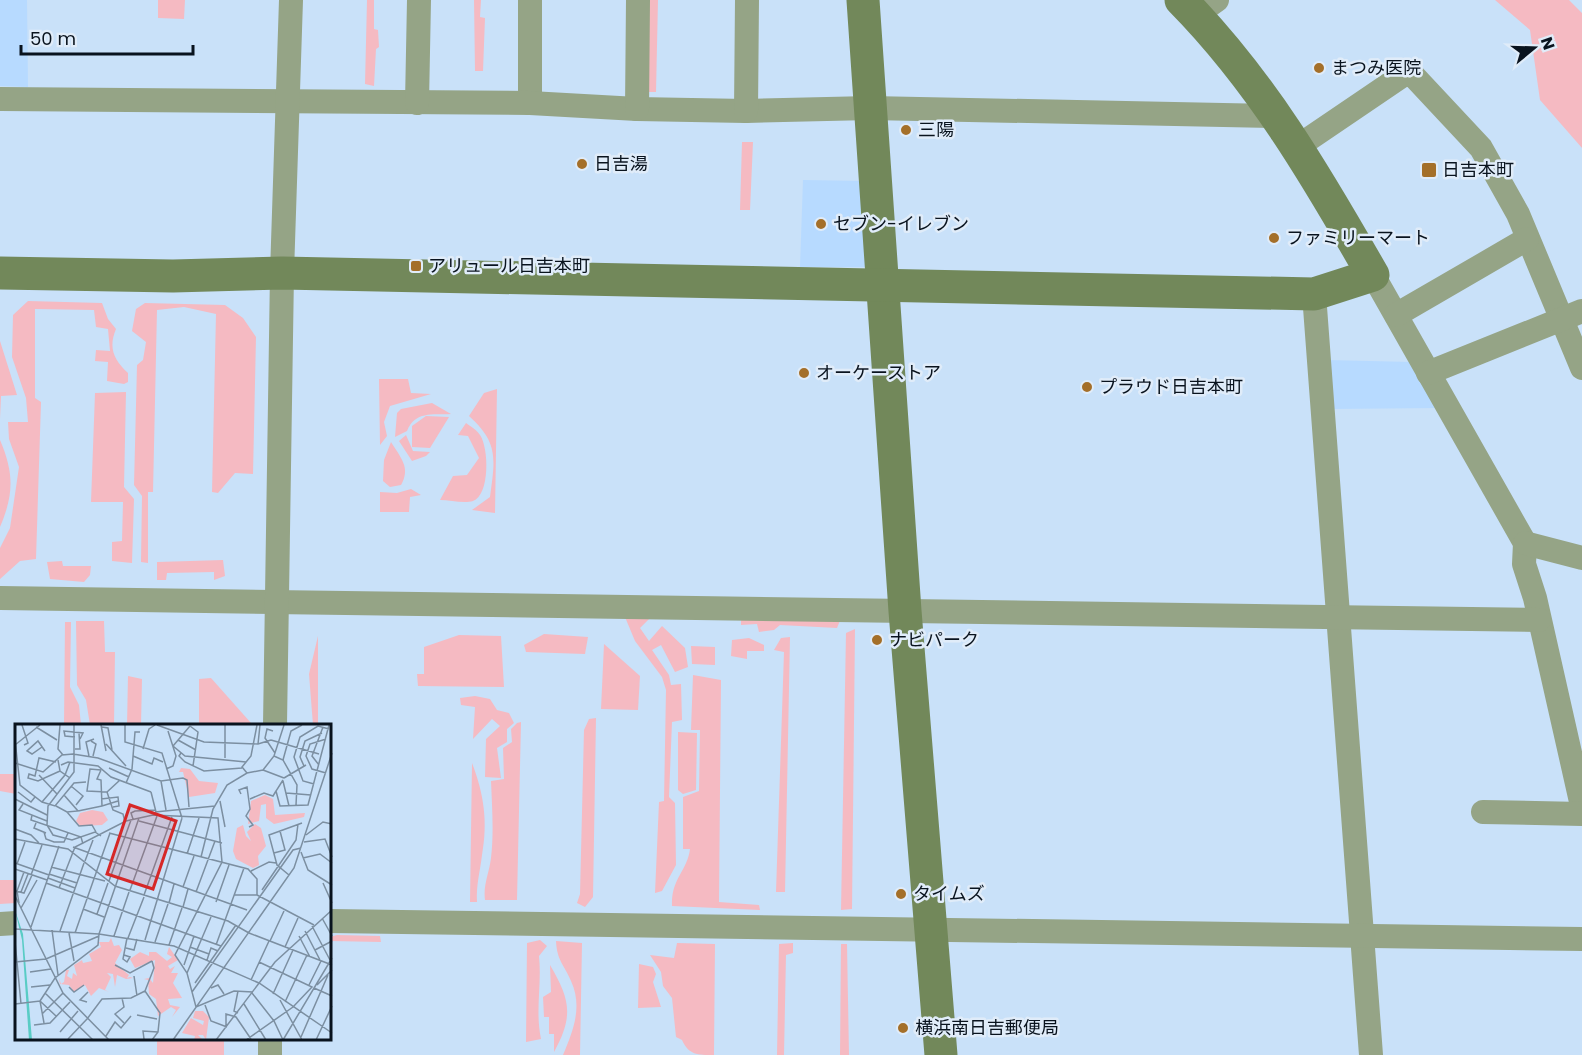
<svg xmlns="http://www.w3.org/2000/svg" width="1582" height="1055" font-family="Poppins,'Noto Sans JP',sans-serif">
  <rect width="100%" height="100%" fill="#c9e1f9"/>
  <g fill="#b7daff">
    <polygon points="0,0 27,0 28,87 0,86"/>
    <polygon points="803,180 864,181 869,267 800,267"/>
    <polygon points="1326,360 1412,362 1440,408 1329,409"/>
  </g>
  <g fill="#f5bac2">
    <polygon points="158,0 185,0 184,19 158,18"/>
    <polygon points="367,0 374,0 374,29 378,30 379,47 376,49 374,86 365,84"/>
    <polygon points="474,0 481,0 480,17 485,18 483,71 475,71"/>
    <polygon points="648,0 658,0 656,92 646,92"/>
    <polygon points="1495,0 1569,0 1582,13 1582,148 1540,100 1530,30"/>
    <polygon points="742,142 753,142 750,210 740,210"/>
    <path d="M28,301L102,303L108,319L116,329C108,348 114,360 128,373V382L124,384L107,381L108,362L95,361L96,350L110,351L108,329L96,327L94,310L35,309V398L41,402L36,559L20,561L0,579V548L10,528L19,467L9,439L8,422H28L26,398L12,357L13,315Z"/>
    <polygon points="145,303 225,305 243,318 256,337 253,474 235,473 218,493 212,492 216,314 184,307 157,310 153,492 148,492 148,563 141,562 142,496 134,485 137,365 143,360 146,342 132,331 136,309"/>
    <polygon points="0,341 17,395 1,396 0,419"/>
    <polygon points="379,379 408,379 411,393 431,394 390,406 384,422 387,436 380,445"/>
    <path d="M497,389L495,513L472,510L490,497C495,459 499,443 469,416L484,393Z"/>
    <polygon points="126,392 124,487 134,499 132,563 112,561 112,542 122,541 123,502 91,502 95,393"/>
    <path d="M432,403L451,414C432,415 415,411 407,431L395,437L397,413L401,409Z"/>
    <polygon points="426,416 449,417 430,448 412,447 412,426"/>
    <path d="M466,423C470,426 477,430 480,435C489,448 490,495 473,501C464,504 450,500 440,500L453,476L467,475L479,458L468,436L458,435Z"/>
    <polygon points="406,435 413,451 430,452 426,456 412,461 399,441"/>
    <path d="M0,440C14,473 14,494 0,527Z"/>
    <path d="M391,442C401,458 411,468 401,485L390,487L383,481L384,460Z"/>
    <polygon points="411,489 421,495 410,497 409,512 380,512 380,492 397,493"/>
    <polygon points="223,560 225,576 214,580 214,572 167,573 166,580 157,580 157,562"/>
    <polygon points="62,561 63,566 91,566 90,575 84,582 50,579 47,562"/>
    <polygon points="625,617 650,618 640,628 649,641 662,626 685,648 688,667 675,672 661,645 652,650 669,675 671,685 681,684 682,720 672,722 669,797 675,803 676,865 662,891 655,893 659,802 664,801 666,690 662,677 635,641"/>
    <polygon points="741,617 841,618 837,628 780,625 774,630 759,632 757,624 741,625"/>
    <polygon points="76,621 104,621 105,652 115,652 114,725 90,725 86,700 77,685"/>
    <polygon points="65,622 71,622 70,687 79,705 81,725 64,725"/>
    <polygon points="855,629 852,909 841,910 846,633"/>
    <polygon points="544,634 588,637 585,654 526,652 524,645"/>
    <polygon points="459,635 501,636 504,687 418,686 417,674 424,674 424,647"/>
    <polygon points="318,636 318,725 313,725 309,674"/>
    <polygon points="790,637 785,892 776,892 784,652 774,650 781,638"/>
    <polygon points="749,638 764,645 764,651 747,651 747,659 731,656 732,640"/>
    <polygon points="604,644 640,676 638,710 601,709"/>
    <polygon points="691,646 715,647 715,665 692,664"/>
    <path d="M693,675L721,680L719,902L759,905L760,910L672,906C671,878 687,872 690,849H683V797L699,791L700,730H691Z"/>
    <polygon points="128,676 142,679 141,725 127,725"/>
    <polygon points="211,678 251,723 199,725 199,679"/>
    <polygon points="475,696 490,699 497,710 509,713 514,723 507,729 507,742 497,748 501,778 485,777 486,739 500,726 492,719 473,739 475,707 461,705 460,698"/>
    <polygon points="596,718 593,897 585,907 577,903 580,894 584,730 589,719"/>
    <path d="M521,722L517,900H485C483,885 489,874 491,858C494,833 492,806 491,781L504,779L503,748L512,742L511,729L517,723Z"/>
    <polygon points="678,732 697,733 696,790 683,794 678,790"/>
    <path d="M472,763C484,794 488,822 482,855C480,872 476,885 477,902H470Z"/>
    <polygon points="0,774 16,774 16,794 0,791"/>
    <polygon points="0,880 16,880 16,903 0,904"/>
    <polygon points="337,935 380,936 381,942 330,941 330,937"/>
    <path d="M540,940L547,946L539,956C542,985 535,1010 541,1039L526,1042L527,943Z"/>
    <path d="M556,941L582,943L580,1055H563C573,1031 583,1007 571,981C564,964 557,961 556,941Z"/>
    <path d="M677,943L715,944L714,1055C697,1055 689,1055 682,1040L676,1037L672,998L663,986L661,972L650,955L674,958Z"/>
    <polygon points="793,943 793,953 786,955 784,1055 777,1055 779,944"/>
    <polygon points="841,944 847,944 849,1055 840,1055"/>
    <polygon points="639,964 653,967 656,974 653,982 661,1007 638,1008"/>
    <path d="M550,965C570,999 574,1016 554,1052V1034H549V1017H544L543,997L551,992Z"/>
    <rect x="157" y="1039" width="67" height="16"/>
  </g>
  <g fill="none" stroke-linecap="round" stroke-linejoin="round">
    <g stroke="#95a486" stroke-width="24">
      <polyline points="530,0 530,103"/>
      <polyline points="1196,15 1217,0"/>
      <polyline points="0,99 530,103 637,109 746,111 870,108 1277,116"/>
      <polyline points="417,103 419,0"/>
      <polyline points="637,109 638,0"/>
      <polyline points="746,111 747,0"/>
      <polyline points="1297,147 1409,71 1481,148 1518,214 1582,368"/>
      <polyline points="1373,275 1525,543 1524,564 1535,598 1582,806"/>
      <polyline points="1314,294 1371,1055"/>
      <polyline points="1396,315 1527,239"/>
      <polyline points="1428,373 1582,311"/>
      <polyline points="1525,543 1582,558"/>
      <polyline points="0,598 1539,620"/>
      <polyline points="275,725 282,273 291,0"/>
      <polyline points="1483,812 1582,814"/>
      <polyline points="330,921 1582,939"/>
      <polyline points="0,924 16,923"/>
      <polyline points="270,1055 270,1038"/>
    </g>
    <g stroke="#72885a" stroke-width="33">
      <polyline points="863,0 905,611 941,1055"/>
      <path d="M0,273L173,276L282,273L1314,294L1373,275C1317,177 1261,81 1181,0"/>
    </g>
  </g>
  <g fill="#a46f29" stroke="#e0ecf9" stroke-width="2">
    <circle cx="1319" cy="68" r="6"/>
    <circle cx="906" cy="130" r="6"/>
    <circle cx="582" cy="164" r="6"/>
    <rect x="1421" y="162" width="16" height="16" rx="3"/>
    <circle cx="821" cy="224" r="6"/>
    <circle cx="1274" cy="238" r="6"/>
    <rect x="410" y="260" width="12" height="12" rx="3"/>
    <circle cx="804" cy="373" r="6"/>
    <circle cx="1087" cy="387" r="6"/>
    <circle cx="877" cy="640" r="6"/>
    <circle cx="901" cy="894" r="6"/>
    <circle cx="903" cy="1028" r="6"/>
  </g>
  <g text-anchor="middle" stroke-width="5" stroke-linejoin="round" paint-order="stroke">
    <g font-size="18" fill="#09131e" stroke="#e0ecf9" text-anchor="start">
      <text x="1331" y="74">まつみ医院</text>
      <text x="918" y="136">三陽</text>
      <text x="594" y="170">日吉湯</text>
      <text x="1442" y="176">日吉本町</text>
      <text x="833" y="230">セブン-イレブン</text>
      <text x="1286" y="244">ファミリーマート</text>
      <text x="428" y="272">アリュール日吉本町</text>
      <text x="816" y="379">オーケーストア</text>
      <text x="1099" y="393">プラウド日吉本町</text>
      <text x="889" y="646">ナビパーク</text>
      <text x="913" y="900">タイムズ</text>
      <text x="915" y="1034">横浜南日吉郵便局</text>
    </g>
  </g>
  <g transform="translate(15 724)">
    <rect width="316" height="316" fill="#c9e1f9"/>
    <path d="M166,44L175,45L184,57L203,59L200,69L174,73L168,48H164ZM250,71L258,75L260,91L290,89L289,93L259,100L251,94V80L246,81L244,97L233,100L236,77ZM77,86L88,88L93,96L87,101L65,102L61,97L65,89ZM240,100L246,104L251,122L243,132L244,141L238,144L221,135L218,127L222,104L228,101L231,112L236,117L232,108ZM96,214L99,222L104,221L107,226L100,239L114,251L112,254L115,253L118,254L111,255L102,251L100,263L98,250L92,249L96,253L90,266L94,268L84,264L76,272L70,261L59,268L54,261L45,260L44,254L46,260L49,258L51,246H54L52,252L57,255L58,249L62,252L59,241L67,236L68,239L77,237L74,230L86,223L84,218H94ZM154,223L163,236L153,242L155,245L160,242L156,249H163L158,259L167,274L153,275L155,281L165,283L157,293L161,286L156,283L143,292L141,275L134,270L133,256L129,255L134,254L138,259L140,236L120,244L115,235L125,228L134,232V228H141L152,237L157,233L152,230ZM180,287H188L194,293L191,316L188,311H183L188,316H179L180,312L167,309L176,294L188,301L189,297L178,294Z" fill="#f5bac2"/>
    <path d="M0,186L8,210L17,316H14L7,216Z" fill="#59ccc5"/>
    <path fill="none" stroke="#7c8fa1" stroke-width="1.5" d="M7,1L13,19L9,21M45,1L43,25L48,31M59,1V48L33,82L32,101L38,111L57,116L80,108L86,112M86,1L91,27M110,1V18L147,29L167,94M142,1L189,18L243,20L256,16M175,2L183,8L178,42M21,3L42,16M87,3L93,4L97,26M258,7L252,5L250,14L260,29M60,13L50,12L49,7L68,9L65,15M0,16L5,61L27,78L40,82L59,59L71,58M163,16L181,26M256,16L304,30M76,17L81,20L78,32M91,20L111,42M243,20L245,1M0,21L25,1M158,22L170,32L231,38M158,22L175,2M27,23L17,30L12,27L23,17L30,27M60,25H65L64,9M128,25L134,5L140,1M166,29L164,32L170,38L189,47L227,44M74,32L71,18L79,15M118,32L137,40L139,34L148,38M259,32L268,36L282,61L281,81M210,34V1M43,36L45,47L55,54M268,36L276,7L287,1M41,38L24,34L20,52L14,50L13,54L23,57L45,47M0,39L28,48L47,31L58,30L83,34L146,57L168,54L172,56L174,83M46,41L53,38L83,42L96,53L136,68M304,41L297,32L308,3M289,42L285,33L290,17L307,9M94,44L114,53M151,45L158,42L161,32L153,7M86,46L75,45L72,67L92,68L105,56M86,46L82,55L86,56L87,82L103,77M248,46L259,32L269,1M248,46L269,54M232,49L227,43L236,32L242,1M311,49L297,45L291,32L295,20L311,15M24,51L42,70M269,54L291,41M268,56L261,67L265,82L293,81L314,1M146,57L151,86M268,57L274,82M111,59L117,45L120,8H125M299,60L288,57L279,33L285,13L303,2L314,5M56,62L68,72L61,81M3,68L16,78L20,73M92,68L98,86L108,90L110,98M136,68L141,88M271,69L296,71M226,70L224,66L232,63L235,85L231,92L238,101L234,103M0,75L32,91M86,75L103,73L104,82L98,83M235,75L249,69L258,72L261,67M205,77L210,103M27,78L50,51L55,38M8,80L4,86L32,97M41,82L52,88L63,87L49,71M63,87L87,82M52,88L64,102L77,101L81,108M140,88L200,82M17,91L16,96L66,113L68,120M118,95L116,89L120,87L140,86M124,97L207,119M21,99L19,104L31,109M0,105L16,111L24,119M29,108L31,115L39,118H49L53,109M94,109L233,145L242,155V171L299,201M291,111L308,98L317,100M0,115L53,125L100,162L213,197L234,209M289,118L310,115L317,133M58,123L232,186M286,128L293,146L317,161M259,129L270,126L265,107M172,130L184,94M186,133L198,85L212,61L232,49L248,46M288,134L305,130L317,139M70,137L78,116M0,139L34,151M2,140L10,118M36,143L90,157M0,145L32,156M236,147L254,138L261,139M34,150L62,159M16,151L27,121M274,151L262,141L254,111L287,99M33,154L60,164M94,157L116,96M31,159L206,222M308,159L317,179M168,163L179,132M44,164L60,123L111,97L138,91L203,94L207,138L160,231L172,249L181,283L219,267L238,268M115,166L142,92M247,166L281,116L283,100M1,167L9,169L17,151M6,168L13,150M181,168L200,117M129,171L157,93M219,171H242M0,172L48,269L94,316M201,178L214,141M4,179L2,167L9,148M154,179L159,160M168,183L173,165M6,184L22,156M68,185L89,193M82,190L93,159M307,194L317,212M297,202L315,236M16,203L44,122M0,205L84,210L159,222L244,259L317,309M37,206L43,251M45,207L69,139M290,207L305,236M54,209L59,237M60,209L95,109M234,209L317,241M99,212L114,168M284,212L295,233M113,214L129,173M130,216L167,94M255,217L269,187M0,218L2,238M140,218L153,180M154,221L167,184M201,221L229,144M175,223L194,230M270,223L283,194M111,224L119,226L122,215M300,226L317,217M109,231L115,233L112,238L108,235L112,214M192,236L196,224L203,227M0,238L31,235L84,212M2,238L6,280M100,241L115,249L137,237M169,241L179,212M15,248L36,245M172,249L196,193M119,252L122,272M236,256L254,217M180,259L221,201M294,261L306,237M302,261L317,246M16,263L35,261M54,263L59,268L69,261M196,264L203,261L209,270M299,264L317,272M130,267L145,289L143,308L137,316M130,267L139,244L137,237M223,267L219,287L223,289M177,268L278,126L286,124M30,269L78,316M237,269L259,297L268,316M258,270L278,226M107,274L109,283L100,290L109,299M265,276L287,316M72,278L65,276L73,268M270,278L292,231M0,280L25,277L41,292M229,280L251,316M190,281L196,297L212,303M27,290L48,269M122,291L142,295M72,295L87,275L116,274L130,267M29,299L25,277L40,254L83,221L84,210L124,94M19,301L35,299L55,278M211,302V290L221,293L236,315M45,308L63,287M91,312L100,298L106,304L116,292M286,313L313,251M53,315L72,295M129,315L128,307L143,308M110,316H138M158,316L279,144L317,29M201,316L260,238L317,186M231,316L278,283L297,263L244,238M268,316L317,234M301,316L317,282"/>
    <path fill="#d62828" fill-opacity="0.15" stroke="#d62828" stroke-width="3" d="M115,81L161,97L138,165L92,150Z"/>
    <rect width="316" height="316" fill="none" stroke="#09131e" stroke-width="3"/>
  </g>
  <g transform="translate(1534 48) rotate(71)" stroke="#e0ecf9" stroke-width="4.5" paint-order="stroke">
  <path d="M0-4.5L10 22L0 15L-10 22Z" fill="#09131e"/>
  <text y="-9" font-size="16" font-weight="bold" text-anchor="middle" fill="#09131e">N</text>
  </g>
  <path d="M21 45v9h172v-9" fill="none" stroke="#09131e" stroke-width="3"/>
  <text x="30" y="45" font-size="18" fill="#09131e" stroke="#e0ecf9" stroke-width="4.5" paint-order="stroke">50 m</text>
</svg>
